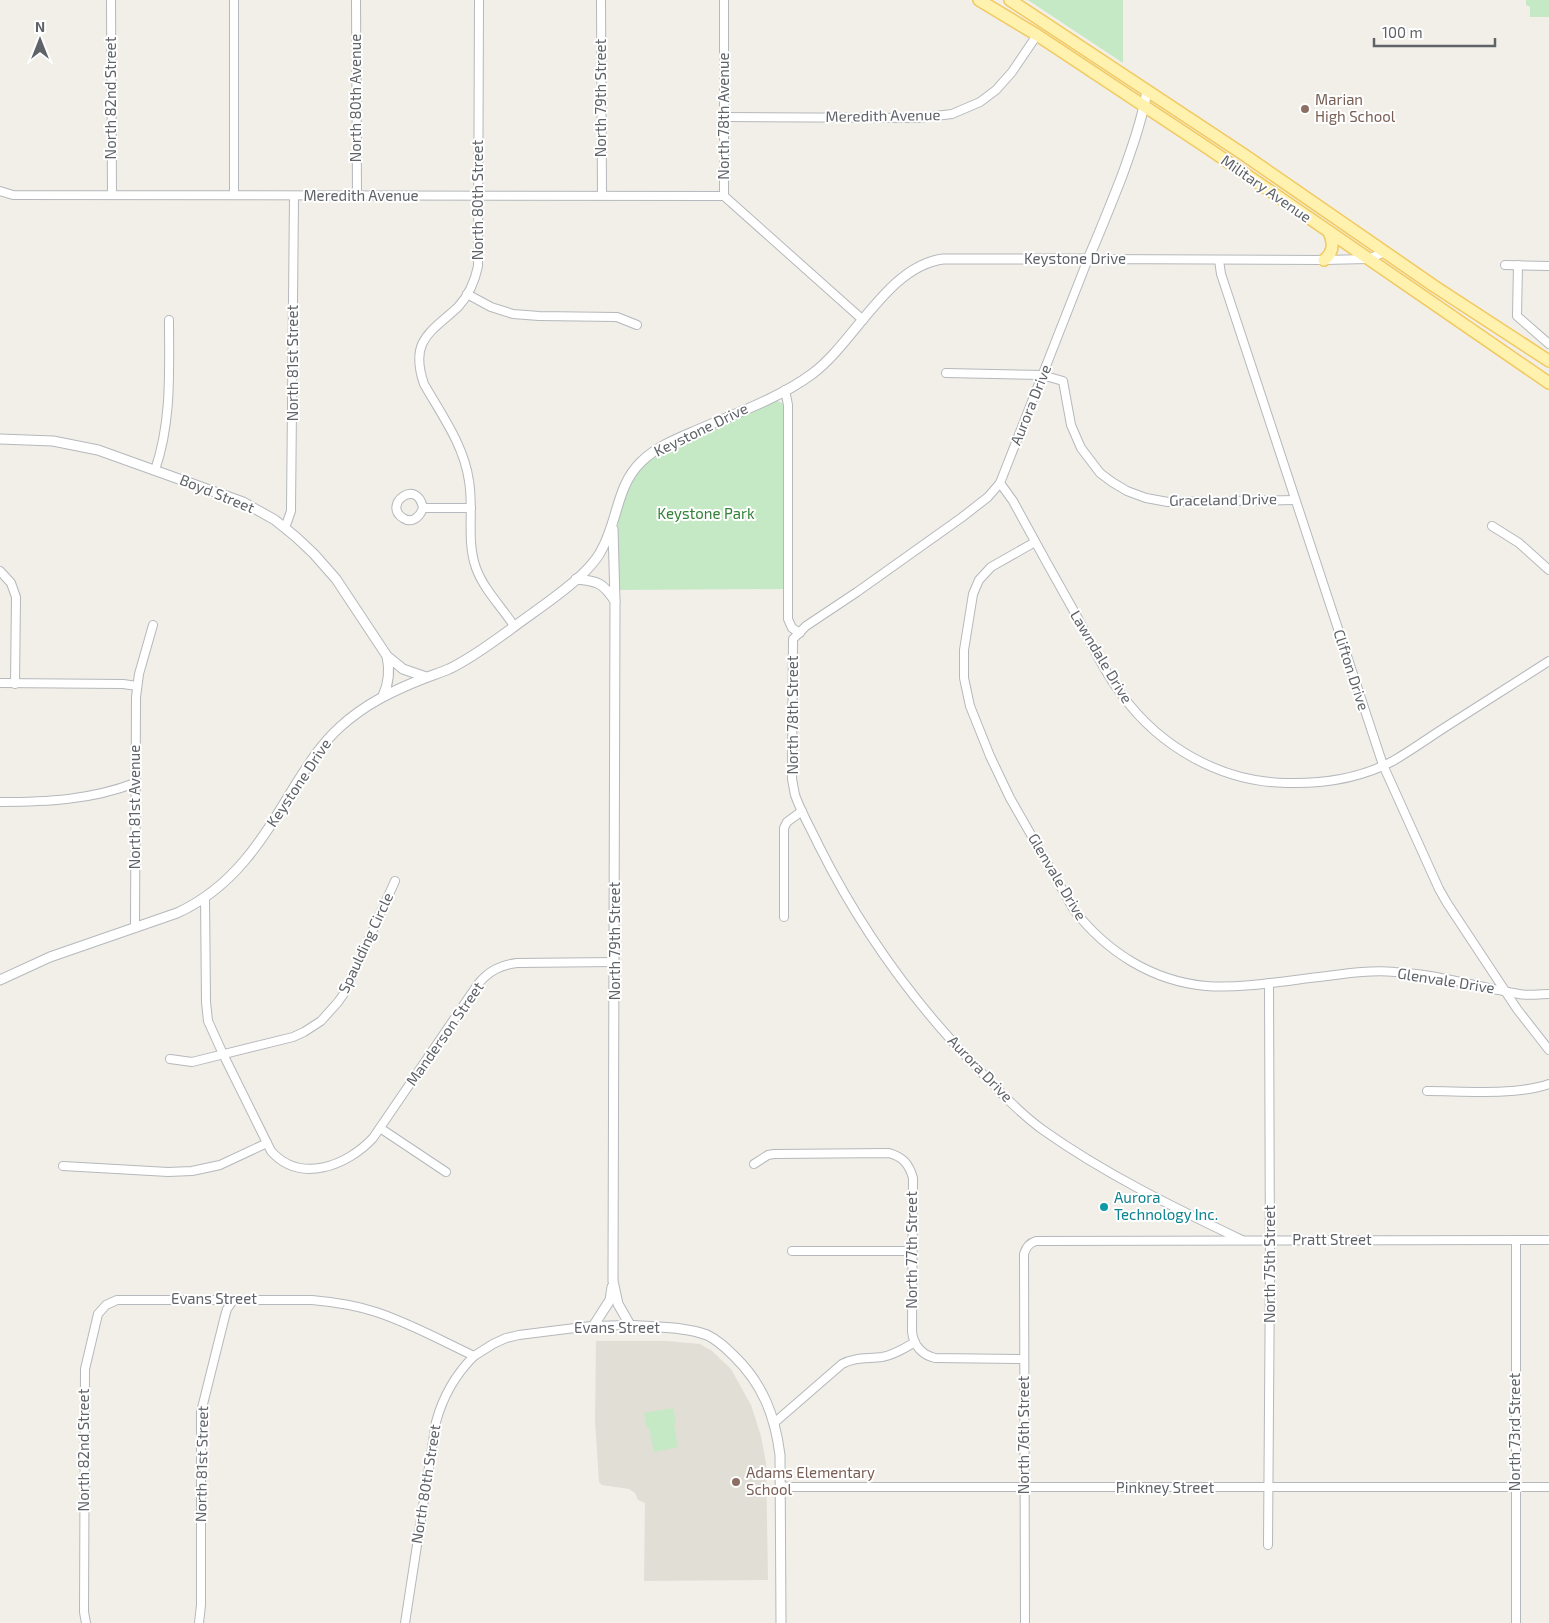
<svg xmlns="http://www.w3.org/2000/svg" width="1549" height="1623" font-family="'Exo 2',sans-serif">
  <rect width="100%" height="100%" fill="#f1efe8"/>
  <polygon fill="#e1ded6" points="596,1341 667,1341 700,1344 712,1351 731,1369 751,1405 761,1436 766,1463 768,1580 644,1581 645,1503 638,1500 635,1493 629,1489 602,1485 599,1482 595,1420"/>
  <g fill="#c5e8c5">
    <polygon points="1028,0 1123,0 1123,63"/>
    <polygon points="1526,0 1549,0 1549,17 1530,17 1530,7 1526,5"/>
    <polygon points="775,400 782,403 784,407 783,589 619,590 618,519 627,487 636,473 647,462 678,441"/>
    <polygon points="673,1408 676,1422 674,1423 678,1447 654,1452 649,1428 647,1428 644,1413"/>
  </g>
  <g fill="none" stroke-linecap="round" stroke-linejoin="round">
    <defs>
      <g id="minor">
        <polyline points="111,0 112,195"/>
        <polyline points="234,0 234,195"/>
        <polyline points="356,0 357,195"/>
        <path d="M479,0L478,266C475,281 469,295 458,307C431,332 409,340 424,384C441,414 464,445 469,481C474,510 466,540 476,568C484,590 502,607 514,626"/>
        <polyline points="601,0 602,195"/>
        <polyline points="724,0 724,196 863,320"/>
        <polyline points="724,117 918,118 952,114 980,102 996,90 1012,72 1037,35"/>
        <polyline points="0,191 13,195 724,196"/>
        <polyline points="1219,260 1221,274 1383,765 1439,889 1447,903 1517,1009 1549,1050"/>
        <polyline points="1505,265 1549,266"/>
        <polyline points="1518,265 1517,316 1549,344"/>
        <polyline points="467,294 491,307 513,314 539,316 617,317 637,325"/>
        <polyline points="946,373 1042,375 1063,381 1071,425 1081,448 1100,473 1112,482 1127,491 1146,498 1168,502 1295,500"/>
        <polyline points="785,390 788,405 788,619 792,628 800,633"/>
        <path d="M155,470C172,421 169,370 169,320"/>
        <path d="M1000,483L1013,501C1033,538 1054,576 1075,613C1090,641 1103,670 1122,695C1160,747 1221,782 1286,783C1322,784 1361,778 1393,761C1410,751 1427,739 1444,728C1479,706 1514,683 1549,661"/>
        <path d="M423,508C420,517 412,524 403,518C382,505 417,477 423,508H471"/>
        <polyline points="1492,526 1519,543 1549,570"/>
        <polyline points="285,528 291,511 294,197"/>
        <path d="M1035,542L991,567L979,580L973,594L964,650V678L970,706L990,756L1010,798L1074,910C1107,952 1152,981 1206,986C1243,989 1289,980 1327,976C1350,973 1372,970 1395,972C1437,974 1477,987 1519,994C1528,996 1539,994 1549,994"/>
        <polyline points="0,571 11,583 16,597 15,684"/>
        <polyline points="0,683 123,684 137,686"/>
        <path d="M0,802C46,802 91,800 135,783"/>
        <path d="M205,897L206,1002L208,1021L223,1054L271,1151C300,1184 347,1166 373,1138L478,984C489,971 500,965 517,963L615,962"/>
        <polyline points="784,917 784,828 787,822 802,811"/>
        <polyline points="135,928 136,697 139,674 153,625"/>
        <polyline points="170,1059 192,1062 293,1037 304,1032 321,1021 338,1002 345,992 395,881"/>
        <path d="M1427,1091C1464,1091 1514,1096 1549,1084"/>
        <polyline points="380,1128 446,1172"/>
        <path d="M754,1164L768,1155L774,1154L889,1153C903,1157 909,1164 913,1178L912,1331C913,1345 922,1355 935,1358L1024,1359"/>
        <polyline points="63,1166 168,1172 192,1171 220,1165 267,1143"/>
        <path d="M1242,1240C1173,1207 1105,1174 1043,1130C1021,1114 1001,1093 982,1073C916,1006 861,930 819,846C811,829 801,812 795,795L792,779L793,639L806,626L857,592L961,518L988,497L1000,483L1088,259L1324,260L1368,259L1385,252"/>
        <polyline points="792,1251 912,1251"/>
        <path d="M774,1423L842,1364C855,1357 868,1359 882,1357C894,1355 905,1348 915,1342"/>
        <polyline points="781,1486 789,1487 1549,1487"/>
        <polyline points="1268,1545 1270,1267 1269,983"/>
        <path d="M86,1623L84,1612L85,1369L98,1314L106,1305L117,1300H312C334,1302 355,1305 376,1312C410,1323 442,1341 474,1356L493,1344L506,1338L519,1335L591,1326L630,1325"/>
        <polyline points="199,1623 201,1605 201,1412 225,1316 227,1309 234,1299"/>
        <path d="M405,1623L436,1422C443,1396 455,1375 474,1356"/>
        <path d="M1025,1623L1024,1254C1026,1247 1029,1243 1036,1241L1549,1240"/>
        <polyline points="1516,1623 1516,1240"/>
      </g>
      <g id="tertiary">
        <polyline points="0,439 53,441 98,450 243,502 275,520 296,537 314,554 336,579 387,656 403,669 426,677"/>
        <polyline points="613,529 615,601"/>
        <path d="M576,579C598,581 603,583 615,601L613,1281L618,1304L630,1325C655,1328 683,1326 707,1335C718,1340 726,1348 734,1356C763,1384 775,1416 780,1455L781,1623"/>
        <path d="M383,696C389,683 390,670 387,656"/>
        <path d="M0,980L50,957L177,913C234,887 262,840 293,789C307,767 320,745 340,727C365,704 394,690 425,678C433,675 442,672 449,669C472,658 491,643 511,629C537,609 586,579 601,551C618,522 616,486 641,462C656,447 676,439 695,431C734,414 778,399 812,374C855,342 888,266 943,259H1088C1100,232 1111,204 1122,176C1132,148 1142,120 1147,91"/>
        <polyline points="594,1325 610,1300 612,1287"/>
      </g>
      <g id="primary">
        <polyline points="979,0 1037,35 1212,151 1549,383"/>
        <polyline points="1010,0 1243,154 1434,286 1549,361"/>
        <path d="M1324,260C1334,252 1334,243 1329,232"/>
      </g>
    </defs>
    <use href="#minor" stroke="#b5b8bc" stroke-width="10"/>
    <use href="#tertiary" stroke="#b5b8bc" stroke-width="11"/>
    <use href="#primary" stroke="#f2c960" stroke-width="14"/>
    <use href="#minor" stroke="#fff" stroke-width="8"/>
    <use href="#tertiary" stroke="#fff" stroke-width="9"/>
    <use href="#primary" stroke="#fff2af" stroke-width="11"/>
  </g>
  <g fill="#8d6e63" stroke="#fff" stroke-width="2">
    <circle cx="1305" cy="109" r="5"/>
    <circle cx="736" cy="1482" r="5"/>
  </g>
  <circle fill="#0f9aa8" stroke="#fff" stroke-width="2" cx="1104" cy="1207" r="5"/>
  <g text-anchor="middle" stroke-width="4" stroke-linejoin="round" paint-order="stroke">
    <g font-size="15" fill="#5f6368" stroke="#fff">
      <text transform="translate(111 98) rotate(-90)" y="5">North 82nd Street</text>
      <text transform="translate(356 98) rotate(-90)" y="5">North 80th Avenue</text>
      <text transform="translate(601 98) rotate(-90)" y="5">North 79th Street</text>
      <text transform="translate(724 116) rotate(-90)" y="5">North 78th Avenue</text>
      <text transform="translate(883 116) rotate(-1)" y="5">Meredith Avenue</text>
      <text transform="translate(1266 189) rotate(35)" y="5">Military Avenue</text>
      <text x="361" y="201">Meredith Avenue</text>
      <text transform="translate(478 200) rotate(-90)" y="5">North 80th Street</text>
      <text x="1075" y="264">Keystone Drive</text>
      <text transform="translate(293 363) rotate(-90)" y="5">North 81st Street</text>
      <text transform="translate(1031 405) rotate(-68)" y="5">Aurora Drive</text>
      <text transform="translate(701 430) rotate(-26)" y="5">Keystone Drive</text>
      <text transform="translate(217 494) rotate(22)" y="5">Boyd Street</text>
      <text transform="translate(1223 500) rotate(-1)" y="5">Graceland Drive</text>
      <text transform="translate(1101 657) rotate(59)" y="5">Lawndale Drive</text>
      <text transform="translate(1351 670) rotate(72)" y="5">Clifton Drive</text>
      <text transform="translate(793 715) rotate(-90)" y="5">North 78th Street</text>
      <text transform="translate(299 783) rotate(-56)" y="5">Keystone Drive</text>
      <text transform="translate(135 807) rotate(-90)" y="5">North 81st Avenue</text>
      <text transform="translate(1057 877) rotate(59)" y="5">Glenvale Drive</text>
      <text transform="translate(615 941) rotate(-90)" y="5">North 79th Street</text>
      <text transform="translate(366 943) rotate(-65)" y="5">Spaulding Circle</text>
      <text transform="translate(1446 981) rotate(9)" y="5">Glenvale Drive</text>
      <text transform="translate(445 1034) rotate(-55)" y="5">Manderson Street</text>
      <text transform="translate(980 1069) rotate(46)" y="5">Aurora Drive</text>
      <text x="1332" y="1245">Pratt Street</text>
      <text transform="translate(912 1250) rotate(-90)" y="5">North 77th Street</text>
      <text transform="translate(1270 1264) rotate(-90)" y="5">North 75th Street</text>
      <text x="214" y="1304">Evans Street</text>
      <text x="617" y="1333">Evans Street</text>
      <text transform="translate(1515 1432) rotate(-90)" y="5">North 73rd Street</text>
      <text transform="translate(1024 1435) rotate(-90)" y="5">North 76th Street</text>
      <text transform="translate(84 1450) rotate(-90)" y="5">North 82nd Street</text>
      <text transform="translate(202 1464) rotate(-89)" y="5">North 81st Street</text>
      <text transform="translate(426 1484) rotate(-81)" y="5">North 80th Street</text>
      <text x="1165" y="1493">Pinkney Street</text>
    </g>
    <g font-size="15" fill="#785e54" stroke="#fff" text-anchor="start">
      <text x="1315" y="105">Marian<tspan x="1315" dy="17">High School</tspan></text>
      <text x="746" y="1478">Adams Elementary<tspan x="746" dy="17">School</tspan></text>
    </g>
    <g font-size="15" fill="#348238" stroke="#fff">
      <text x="706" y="519">Keystone Park</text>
    </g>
    <g font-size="15" fill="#0d838f" stroke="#fff" text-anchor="start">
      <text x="1114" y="1203">Aurora<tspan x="1114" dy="17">Technology Inc.</tspan></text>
    </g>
  </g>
  <g transform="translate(40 40)" stroke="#ffffff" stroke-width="4" paint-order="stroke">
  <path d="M0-4L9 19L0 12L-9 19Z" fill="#5f6368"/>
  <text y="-8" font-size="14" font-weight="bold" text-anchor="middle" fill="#5f6368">N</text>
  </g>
  <path d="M1374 38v8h121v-8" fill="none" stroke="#5f6368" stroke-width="2.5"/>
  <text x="1382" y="38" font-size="15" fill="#5f6368" stroke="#ffffff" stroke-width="4" paint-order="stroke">100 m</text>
</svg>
